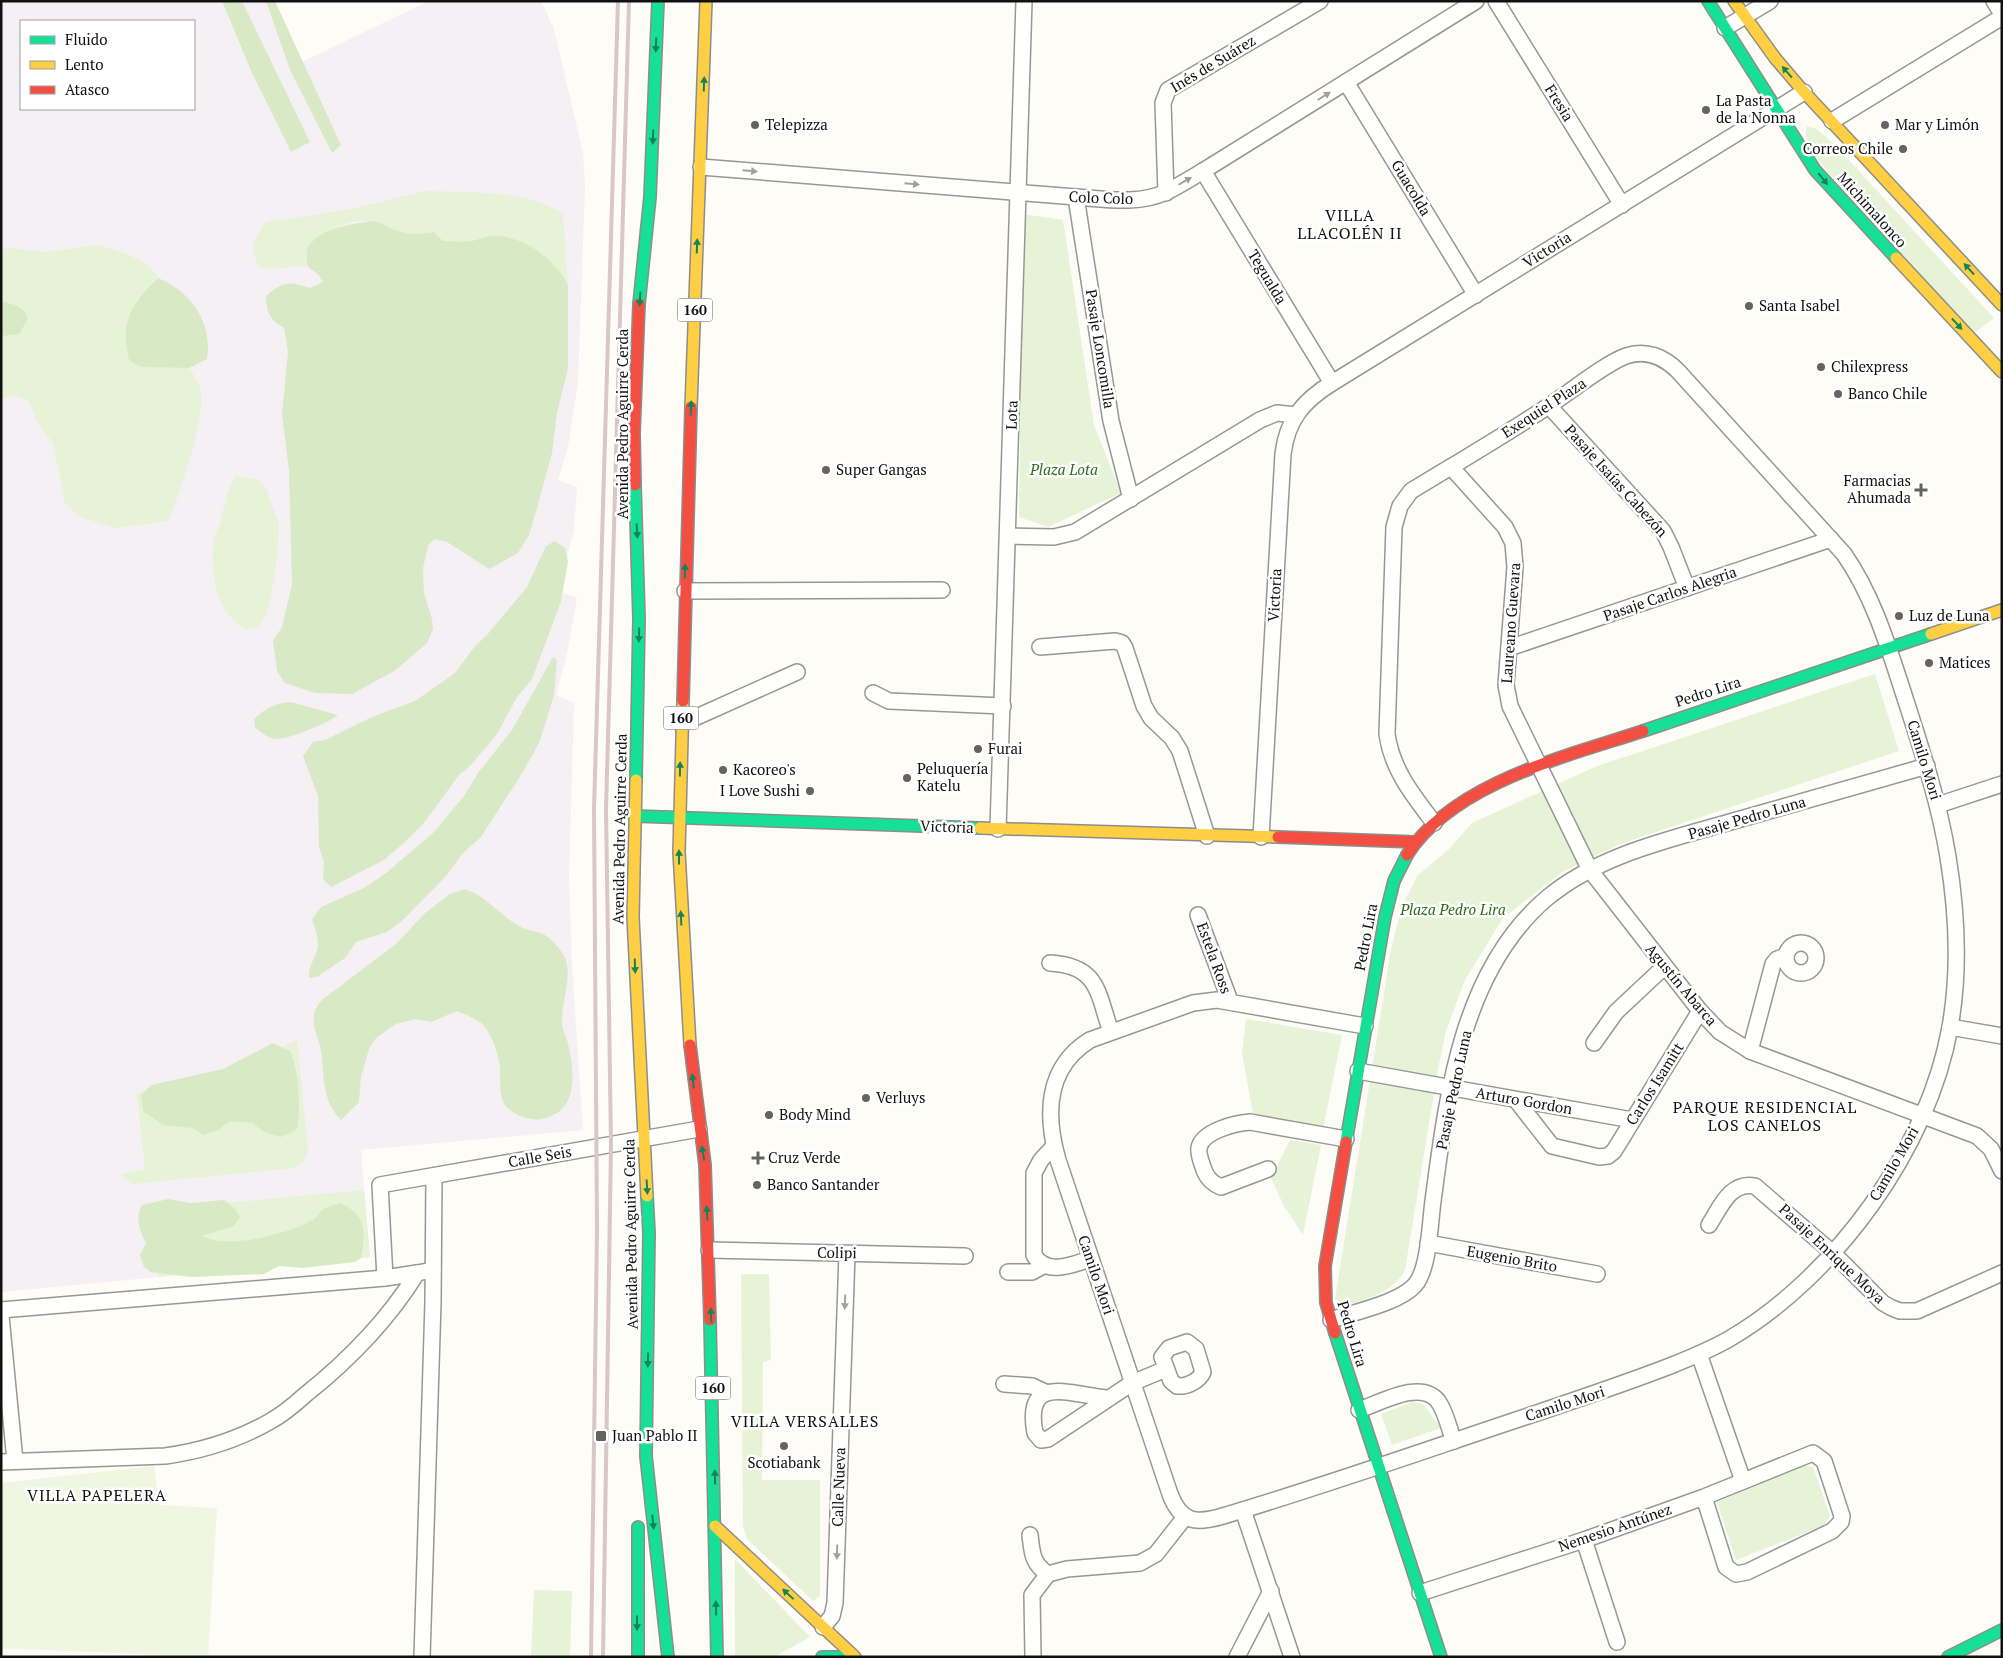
<svg xmlns="http://www.w3.org/2000/svg" width="2003" height="1658" font-family="'PT Serif',serif">
  <rect width="100%" height="100%" fill="#fdfcf7"/>
  <path fill="#f5f0f3" fill-rule="evenodd" d="M1,1H270L300,63L429,1H541L554,29L583,153L585,185L578,382L568,447L558,480L577,487L574,529L558,591L577,598L567,653L556,695L574,703L569,877L572,966L583,1130L361,1150L370,1257L1,1292ZM21,21H194V109H21Z"/>
  <g fill="#e7f3d7">
    <path d="M1807,126L1817,129L1835,145L1994,318L1974,333L1828,172C1818,159 1802,144 1807,126Z"/>
    <path d="M425,191C468,193 527,189 563,214L568,285C556,261 522,235 494,236C486,236 478,240 471,241C462,242 452,241 443,241L434,232C421,234 408,235 395,231C389,228 384,223 378,222C348,215 324,233 306,253L308,267C290,263 275,274 258,266C250,247 254,237 266,222L351,209Z"/>
    <polygon points="1023,214 1063,220 1094,425 1121,493 1048,527 1019,517"/>
    <path d="M98,245C121,252 145,257 158,278L138,298L126,320L141,367L189,368C195,376 201,386 201,396C203,428 180,490 169,521L115,528L80,517L65,503L53,443L38,423L28,400L15,396L1,399V249L12,248L46,252Z"/>
    <path d="M236,476L256,479L266,488L279,524L278,550L271,598L266,615L258,627L246,630C216,612 210,574 214,541C215,534 219,527 221,519C225,503 227,490 236,476Z"/>
    <path d="M1875,674L1899,751L1620,844L1562,872L1503,918L1465,980L1446,1031L1438,1069L1405,1270C1394,1293 1365,1299 1343,1307L1335,1299L1391,949L1401,909L1417,876L1449,849L1472,823L1597,766Z"/>
    <polygon points="1246,1019 1342,1035 1323,1129 1253,1114 1242,1053"/>
    <polygon points="297,1040 308,1151 304,1162 294,1168 132,1184 120,1174 145,1169 137,1093 166,1088 239,1068"/>
    <polygon points="1290,1140 1321,1145 1303,1235 1284,1206 1271,1178"/>
    <polygon points="364,1190 370,1257 158,1277 151,1210"/>
    <polygon points="741,1274 769,1274 771,1360 763,1362 762,1480 820,1480 820,1596 813,1601 747,1539 743,1526"/>
    <polygon points="1412,1402 1423,1404 1441,1428 1392,1445 1381,1414"/>
    <polygon points="1803,1465 1813,1467 1830,1516 1823,1526 1736,1560 1717,1502"/>
    <polygon points="735,1559 810,1637 774,1657 735,1657"/>
    <polygon points="534,1590 572,1591 570,1657 531,1657"/>
  </g>
  <g fill="#d8eac5">
    <polygon points="222,1 242,1 310,142 291,152 252,73"/>
    <polygon points="266,1 275,1 341,145 332,153 290,70"/>
    <path d="M373,221C382,222 387,227 395,230C407,235 421,234 434,232L443,241C452,241 462,242 471,241C478,240 486,236 494,236C523,235 556,260 568,285V368L557,413L552,453L536,512L529,535L518,553L489,569L447,542L434,539L428,546L423,568L424,593L432,619L433,629L427,643L396,670L352,694L315,693L285,683L277,671L273,641L282,627L292,584L289,470L282,415L288,351L284,328C269,319 267,313 266,296C284,281 288,281 310,288L323,282L318,274L308,267C307,261 306,256 307,251C313,229 355,223 373,221Z"/>
    <path d="M158,278C191,291 213,324 207,359L189,368L141,367L129,360C120,321 130,305 158,278Z"/>
    <path d="M1,302C14,304 24,306 28,319L19,334L1,336Z"/>
    <polygon points="555,541 565,548 568,562 561,601 552,626 532,679 517,697 497,734 471,765 459,775 424,823 405,842 384,860 331,887 323,879 324,862 319,847 318,796 303,756 313,742 325,740 372,717 415,701 455,673 475,646 487,635 527,587 546,546"/>
    <path d="M553,657L557,660L554,695L540,741L523,772L481,837L463,853L447,875L402,921L387,932L356,942L345,958L317,977L309,978C308,967 313,962 317,951C320,941 315,928 312,919L321,907L364,888L386,873L433,833L464,796L478,773L512,730Z"/>
    <path d="M291,702L338,715C329,723 289,739 276,739C268,738 261,732 255,728L254,719C266,708 275,703 291,702Z"/>
    <path d="M464,889C487,895 501,918 523,928C530,931 538,931 545,935C551,939 562,950 565,958C573,975 561,1003 562,1022C562,1028 565,1034 567,1040C573,1063 580,1103 553,1115C543,1120 534,1121 523,1117C496,1107 501,1092 500,1068C499,1056 492,1035 484,1026C479,1019 465,1015 457,1011L431,1022L415,1019L396,1024L376,1038L369,1049L361,1077L359,1102L341,1120C321,1100 325,1077 321,1051C319,1039 312,1029 314,1017C314,1010 318,1005 322,1000L397,943L425,913L450,894Z"/>
    <path d="M273,1043L290,1051C299,1071 301,1106 297,1129L281,1137L266,1133L252,1123L231,1121L218,1130L204,1135L192,1128L163,1125L143,1111L141,1095L151,1085L223,1069Z"/>
    <path d="M168,1199L190,1203L224,1200L234,1208L240,1217L234,1226L202,1236C227,1250 286,1234 311,1221C316,1219 318,1214 322,1210C326,1207 334,1205 340,1203C367,1215 366,1232 361,1258L355,1262L303,1268L279,1266L264,1274L192,1277L151,1272L144,1267L140,1255L146,1243C139,1229 135,1219 142,1205Z"/>
  </g>
  <polygon fill="#f0f6e1" points="154,1466 159,1505 217,1508 208,1657 1,1648 1,1483"/>
  <g fill="none" stroke-linecap="round" stroke-linejoin="round">
    <defs>
      <g id="street">
        <polyline points="1496,1 1622,205"/>
        <polyline points="1994,1 2002,14"/>
        <polyline points="1725,28 1770,1"/>
        <polyline points="1346,82 1476,295"/>
        <polyline points="1832,121 2002,17"/>
        <path d="M701,167L1076,197C1105,199 1139,205 1166,192C1179,186 1191,178 1203,171L1476,1"/>
        <polyline points="1203,171 1332,383"/>
        <polyline points="1166,193 1163,103 1168,90 1320,1"/>
        <polyline points="1076,197 1111,421 1131,499"/>
        <polyline points="1549,406 1663,531 1671,547 1687,588"/>
        <polyline points="1451,467 1505,527 1513,543 1515,567 1506,685 1510,706 1590,870 1700,1011 1720,1032 1750,1051 1977,1136 1991,1149 2002,1171"/>
        <polyline points="1008,536 1054,537 1075,532 1260,420 1277,413 1295,415"/>
        <polyline points="685,591 942,590"/>
        <polyline points="1040,647 1115,641 1122,643 1125,648 1144,706 1151,718 1172,738 1180,751 1207,836"/>
        <polyline points="1509,648 1831,539"/>
        <polyline points="873,693 889,701 1003,706"/>
        <polyline points="681,724 797,672"/>
        <polyline points="1938,805 2002,784"/>
        <polyline points="998,829 1024,1"/>
        <path d="M1261,837L1283,454C1287,420 1303,401 1332,383L1804,92"/>
        <polyline points="1198,915 1230,1001"/>
        <circle cx="1801" cy="958" r="15"/>
        <path d="M1050,963C1099,966 1097,992 1111,1032"/>
        <path d="M1365,1026L1217,1000L1193,1003L1090,1040C1046,1067 1045,1115 1058,1160L1170,1494C1181,1523 1196,1524 1223,1516C1324,1486 1423,1451 1522,1418C1572,1401 1621,1385 1670,1366C1690,1358 1710,1350 1729,1339C1834,1278 1929,1148 1950,1027C1960,971 1957,912 1948,857C1939,802 1922,751 1905,698C1889,649 1874,597 1844,554L1678,371C1664,357 1646,349 1626,356C1606,363 1570,392 1550,405C1505,435 1457,463 1411,491L1400,506L1394,527L1387,734C1392,770 1413,795 1434,823"/>
        <polyline points="1950,1027 2002,1036"/>
        <polyline points="1594,1043 1616,1012 1664,967"/>
        <polyline points="1750,1051 1773,964 1777,959 1786,956"/>
        <polyline points="1358,1071 1632,1120"/>
        <polyline points="1516,1100 1552,1146 1599,1157 1608,1156 1614,1151 1700,1011"/>
        <path d="M1054,1146L1041,1160L1034,1173V1255C1046,1276 1072,1265 1090,1259"/>
        <path d="M1268,1169L1221,1187C1211,1183 1206,1177 1203,1167C1201,1161 1198,1154 1199,1148C1202,1131 1236,1123 1250,1122L1346,1139"/>
        <path d="M1709,1225C1720,1208 1730,1181 1755,1186L1834,1254L1883,1303L1892,1308L1900,1311H1917L2002,1273"/>
        <polyline points="1428,1243 1597,1274"/>
        <polyline points="709,1250 965,1256"/>
        <polyline points="1008,1272 1032,1272 1043,1266"/>
        <polyline points="385,1278 380,1185 699,1129"/>
        <polyline points="1,1310 385,1278 417,1273"/>
        <polyline points="1,1316 15,1461"/>
        <path d="M1331,1320C1354,1312 1399,1303 1415,1285C1429,1269 1430,1223 1433,1201C1447,1096 1461,971 1547,898C1600,854 1672,839 1737,820C1800,802 1863,784 1927,766"/>
        <path d="M1187,1342L1196,1349L1203,1372C1199,1381 1187,1387 1177,1386L1171,1381L1162,1357L1169,1348Z"/>
        <polyline points="1699,1354 1743,1481"/>
        <polyline points="1004,1384 1032,1386 1045,1392"/>
        <path d="M1106,1398C1068,1394 1024,1374 1035,1433L1041,1440L1048,1439L1132,1383L1166,1369"/>
        <path d="M1359,1410C1380,1403 1421,1379 1438,1401C1446,1412 1449,1429 1454,1441"/>
        <path d="M1,1462L165,1456C201,1451 237,1440 269,1422C282,1415 294,1405 305,1395C349,1360 388,1320 417,1273L433,1270"/>
        <polyline points="1243,1510 1292,1657"/>
        <path d="M1030,1535C1032,1552 1032,1564 1048,1574"/>
        <polyline points="1584,1540 1617,1642"/>
        <polyline points="1420,1593 1584,1540 1704,1497 1813,1453 1824,1461 1842,1516 1841,1522 1832,1531 1747,1572 1736,1574 1726,1567 1704,1497"/>
        <polyline points="823,1627 832,1616 835,1603 847,1254"/>
        <polyline points="422,1657 433,1302 434,1176"/>
        <polyline points="1033,1657 1032,1595 1048,1574 1067,1569 1140,1563 1156,1554 1185,1517"/>
        <polyline points="1237,1657 1271,1591"/>
      </g>
      <g id="fast">
        <polyline points="1708,1 1815,170 1896,258"/>
        <polyline points="639,304 650,197 658,1"/>
        <polyline points="635,485 639,619 636,780"/>
        <polyline points="1643,731 1931,634"/>
        <polyline points="634,816 980,828"/>
        <polyline points="1346,1142 1385,917 1394,881 1407,855"/>
        <polyline points="647,1196 649,1233 646,1456 668,1657"/>
        <polyline points="710,1320 717,1657"/>
        <polyline points="1335,1333 1441,1657"/>
        <polyline points="638,1527 638,1657"/>
        <polyline points="822,1657 849,1657"/>
        <polyline points="1948,1657 2002,1630"/>
      </g>
      <g id="slow">
        <polyline points="1734,1 1775,58 1804,92 2002,305"/>
        <polyline points="1896,258 2002,372"/>
        <polyline points="691,407 706,1"/>
        <polyline points="1931,634 2002,610"/>
        <polyline points="683,701 679,852 690,1045"/>
        <polyline points="636,780 633,917 647,1196"/>
        <polyline points="980,828 1278,837"/>
        <polyline points="715,1526 855,1657"/>
      </g>
      <g id="jam">
        <polyline points="635,485 634,433 639,304"/>
        <polyline points="683,701 691,407"/>
        <polyline points="1278,837 1416,842"/>
        <path d="M1407,855C1453,783 1567,756 1643,731"/>
        <polyline points="690,1045 705,1165 710,1320"/>
        <polyline points="1335,1333 1326,1303 1325,1266 1346,1142"/>
      </g>
    </defs>
    <use href="#street" stroke="#979795" stroke-width="18"/>
    <use href="#fast" stroke="#8e8d8b" stroke-width="14"/>
    <use href="#slow" stroke="#8e8d8b" stroke-width="14"/>
    <use href="#jam" stroke="#8e8d8b" stroke-width="14"/>
    <use href="#street" stroke="#fffffe" stroke-width="15"/>
    <use href="#fast" stroke="#16e098" stroke-width="11"/>
    <use href="#slow" stroke="#ffcf43" stroke-width="11"/>
    <use href="#jam" stroke="#f24e42" stroke-width="11"/>
    <g stroke="#d9c6c7" stroke-width="4">
      <polyline points="591,1657 597,1230 594,809 618,1"/>
      <polyline points="603,1657 611,1144 606,809 629,1"/>
    </g>
  </g>
  <defs><path id="oneway-solid" d="M-6-.8H1V-3.2L6.5 0L1 3.2V.8H-6Z" transform="scale(1.25)"/></defs>
  <g fill="#14835b">
    <use href="#oneway-solid" transform="translate(656 45) rotate(92)"/>
    <use href="#oneway-solid" transform="translate(1787 72) rotate(-131)"/>
    <use href="#oneway-solid" transform="translate(704 84) rotate(-88)"/>
    <use href="#oneway-solid" transform="translate(653 137) rotate(92)"/>
    <use href="#oneway-solid" transform="translate(1823 179) rotate(51)"/>
    <use href="#oneway-solid" transform="translate(697 246) rotate(-88)"/>
    <use href="#oneway-solid" transform="translate(1969 269) rotate(-133)"/>
    <use href="#oneway-solid" transform="translate(640 299) rotate(94)"/>
    <use href="#oneway-solid" transform="translate(1957 324) rotate(47)"/>
    <use href="#oneway-solid" transform="translate(691 408) rotate(-88)"/>
    <use href="#oneway-solid" transform="translate(637 531) rotate(87)"/>
    <use href="#oneway-solid" transform="translate(685 571) rotate(-88)"/>
    <use href="#oneway-solid" transform="translate(639 635) rotate(92)"/>
    <use href="#oneway-solid" transform="translate(680 769) rotate(-89)"/>
    <use href="#oneway-solid" transform="translate(679 857) rotate(-90)"/>
    <use href="#oneway-solid" transform="translate(681 918) rotate(-93)"/>
    <use href="#oneway-solid" transform="translate(635 966) rotate(88)"/>
    <use href="#oneway-solid" transform="translate(693 1081) rotate(-97)"/>
    <use href="#oneway-solid" transform="translate(703 1153) rotate(-99)"/>
    <use href="#oneway-solid" transform="translate(647 1187) rotate(87)"/>
    <use href="#oneway-solid" transform="translate(707 1213) rotate(-93)"/>
    <use href="#oneway-solid" transform="translate(711 1315) rotate(-92)"/>
    <use href="#oneway-solid" transform="translate(648 1360) rotate(91)"/>
    <use href="#oneway-solid" transform="translate(715 1477) rotate(-91)"/>
    <use href="#oneway-solid" transform="translate(653 1522) rotate(84)"/>
    <use href="#oneway-solid" transform="translate(788 1594) rotate(-137)"/>
    <use href="#oneway-solid" transform="translate(716 1608) rotate(-91)"/>
    <use href="#oneway-solid" transform="translate(637 1623) rotate(90)"/>
  </g>
  <g fill="#a0a09f">
    <use href="#oneway-solid" transform="translate(1324 96) rotate(-32)"/>
    <use href="#oneway-solid" transform="translate(750 171) rotate(5)"/>
    <use href="#oneway-solid" transform="translate(1185 181) rotate(-30)"/>
    <use href="#oneway-solid" transform="translate(912 184) rotate(5)"/>
    <use href="#oneway-solid" transform="translate(845 1302) rotate(92)"/>
    <use href="#oneway-solid" transform="translate(837 1552) rotate(92)"/>
  </g>
  <g fill="#646362" stroke="#fff" stroke-width="2">
    <circle cx="1706" cy="110" r="5"/>
    <circle cx="755" cy="125" r="5"/>
    <circle cx="1885" cy="125" r="5"/>
    <circle cx="1903" cy="149" r="5"/>
    <circle cx="1749" cy="306" r="5"/>
    <circle cx="1821" cy="367" r="5"/>
    <circle cx="1838" cy="394" r="5"/>
    <circle cx="826" cy="470" r="5"/>
    <path d="M1918.5 482.5h5v5h5v5h-5v5h-5v-5h-5v-5h5z"/>
    <circle cx="1899" cy="616" r="5"/>
    <circle cx="1929" cy="663" r="5"/>
    <circle cx="978" cy="749" r="5"/>
    <circle cx="723" cy="770" r="5"/>
    <circle cx="907" cy="778" r="5"/>
    <circle cx="810" cy="791" r="5"/>
    <circle cx="866" cy="1098" r="5"/>
    <circle cx="769" cy="1115" r="5"/>
    <path d="M755.5 1150.5h5v5h5v5h-5v5h-5v-5h-5v-5h5z"/>
    <circle cx="757" cy="1185" r="5"/>
    <rect x="595" y="1430" width="12" height="12" rx="2.5"/>
    <circle cx="784" cy="1446" r="5"/>
  </g>
  <g text-anchor="middle" stroke-width="5" stroke-linejoin="round" paint-order="stroke">
    <g fill="#fff" stroke="#585858" stroke-width="1">
      <rect x="677.5" y="298.5" width="35" height="23" rx="4"/>
      <rect x="663.5" y="706.5" width="35" height="23" rx="4"/>
      <rect x="695.5" y="1376.5" width="35" height="23" rx="4"/>
    </g>
    <g font-size="14" font-weight="bold" fill="#111">
      <text x="695" y="315">160</text>
      <text x="681" y="723">160</text>
      <text x="713" y="1393">160</text>
    </g>
    <g font-size="15" fill="#111" stroke="#fff">
      <text transform="translate(1213 64) rotate(-31)" y="5">Inés de Suárez</text>
      <text transform="translate(1559 103) rotate(58)" y="5">Fresia</text>
      <text transform="translate(1411 188) rotate(59)" y="5">Guacolda</text>
      <text transform="translate(1101 198) rotate(2)" y="5">Colo Colo</text>
      <text transform="translate(1872 210) rotate(48)" y="5">Michimalonco</text>
      <text transform="translate(1547 250) rotate(-32)" y="5">Victoria</text>
      <text transform="translate(1267 277) rotate(59)" y="5">Tegualda</text>
      <text transform="translate(1100 349) rotate(81)" y="5">Pasaje Loncomilla</text>
      <text transform="translate(1544 408) rotate(-33)" y="5">Exequiel Plaza</text>
      <text transform="translate(1012 415) rotate(-88)" y="5">Lota</text>
      <text transform="translate(623 424) rotate(-90)" y="5">Avenida Pedro Aguirre Cerda</text>
      <text transform="translate(1616 481) rotate(48)" y="5">Pasaje Isaías Cabezón</text>
      <text transform="translate(1670 594) rotate(-19)" y="5">Pasaje Carlos Alegria</text>
      <text transform="translate(1275 595) rotate(-87)" y="5">Victoria</text>
      <text transform="translate(1511 623) rotate(-86)" y="5">Laureano Guevara</text>
      <text transform="translate(1708 692) rotate(-18)" y="5">Pedro Lira</text>
      <text transform="translate(1924 760) rotate(73)" y="5">Camilo Mori</text>
      <text transform="translate(1747 818) rotate(-16)" y="5">Pasaje Pedro Luna</text>
      <text transform="translate(947 827) rotate(2)" y="5">Victoria</text>
      <text transform="translate(620 829) rotate(-89)" y="5">Avenida Pedro Aguirre Cerda</text>
      <text transform="translate(1366 937) rotate(-79)" y="5">Pedro Lira</text>
      <text transform="translate(1214 958) rotate(70)" y="5">Estela Ross</text>
      <text transform="translate(1681 985) rotate(50)" y="5">Agustín Abarca</text>
      <text transform="translate(1655 1084) rotate(-58)" y="5">Carlos Isamitt</text>
      <text transform="translate(1454 1090) rotate(-78)" y="5">Pasaje Pedro Luna</text>
      <text transform="translate(1524 1101) rotate(10)" y="5">Arturo Gordon</text>
      <text transform="translate(540 1157) rotate(-10)" y="5">Calle Seis</text>
      <text transform="translate(1894 1164) rotate(-60)" y="5">Camilo Mori</text>
      <text transform="translate(631 1234) rotate(-91)" y="5">Avenida Pedro Aguirre Cerda</text>
      <text transform="translate(837 1253) rotate(1)" y="5">Colipi</text>
      <text transform="translate(1832 1254) rotate(43)" y="5">Pasaje Enrique Moya</text>
      <text transform="translate(1512 1259) rotate(10)" y="5">Eugenio Brito</text>
      <text transform="translate(1096 1275) rotate(71)" y="5">Camilo Mori</text>
      <text transform="translate(1352 1334) rotate(73)" y="5">Pedro Lira</text>
      <text transform="translate(1565 1404) rotate(-18)" y="5">Camilo Mori</text>
      <text transform="translate(839 1487) rotate(-88)" y="5">Calle Nueva</text>
      <text transform="translate(1615 1528) rotate(-19)" y="5">Nemesio Antúnez</text>
    </g>
    <g font-size="15" fill="#111" stroke="#fff" text-anchor="start">
      <text x="1716" y="106">La Pasta<tspan x="1716" dy="17">de la Nonna</tspan></text>
      <text x="765" y="130">Telepizza</text>
      <text x="1895" y="130">Mar y Limón</text>
      <text x="1893" y="154" text-anchor="end">Correos Chile</text>
      <text x="1759" y="311">Santa Isabel</text>
      <text x="1831" y="372">Chilexpress</text>
      <text x="1848" y="399">Banco Chile</text>
      <text x="836" y="475">Super Gangas</text>
      <text x="1911" y="486" text-anchor="end">Farmacias<tspan x="1911" dy="17">Ahumada</tspan></text>
      <text x="1909" y="621">Luz de Luna</text>
      <text x="1939" y="668">Matices</text>
      <text x="988" y="754">Furai</text>
      <text x="917" y="774">Peluquería<tspan x="917" dy="17">Katelu</tspan></text>
      <text x="733" y="775">Kacoreo's</text>
      <text x="800" y="796" text-anchor="end">I Love Sushi</text>
      <text x="876" y="1103">Verluys</text>
      <text x="779" y="1120">Body Mind</text>
      <text x="768" y="1163">Cruz Verde</text>
      <text x="767" y="1190">Banco Santander</text>
      <text x="612" y="1441">Juan Pablo II</text>
      <text x="784" y="1468" text-anchor="middle">Scotiabank</text>
    </g>
    <g font-size="15" font-style="italic" fill="#2f6b1f" stroke="#fff">
      <text x="1064" y="475">Plaza Lota</text>
      <text x="1453" y="915">Plaza Pedro Lira</text>
    </g>
    <g font-size="16" letter-spacing="1" fill="#111" stroke="#fff">
      <text x="1350" y="221">VILLA<tspan x="1350" dy="18">LLACOLÉN II</tspan></text>
      <text x="1765" y="1113">PARQUE RESIDENCIAL<tspan x="1765" dy="18">LOS CANELOS</tspan></text>
      <text x="805" y="1427">VILLA VERSALLES</text>
      <text x="97" y="1501">VILLA PAPELERA</text>
    </g>
  </g>
  <rect width="2003" height="1658" fill="none" stroke="#111111" stroke-width="5"/>
  <rect x="20" y="20" width="175" height="90" fill="#ffffff" stroke="#a0a0a0"/>
  <rect x="30" y="36" width="25" height="8" fill="#16e098" stroke="#a0a0a0"/>
  <text x="65" y="45" font-size="15" fill="#111111">Fluido</text>
  <rect x="30" y="61" width="25" height="8" fill="#ffcf43" stroke="#a0a0a0"/>
  <text x="65" y="70" font-size="15" fill="#111111">Lento</text>
  <rect x="30" y="86" width="25" height="8" fill="#f24e42" stroke="#a0a0a0"/>
  <text x="65" y="95" font-size="15" fill="#111111">Atasco</text>
</svg>
